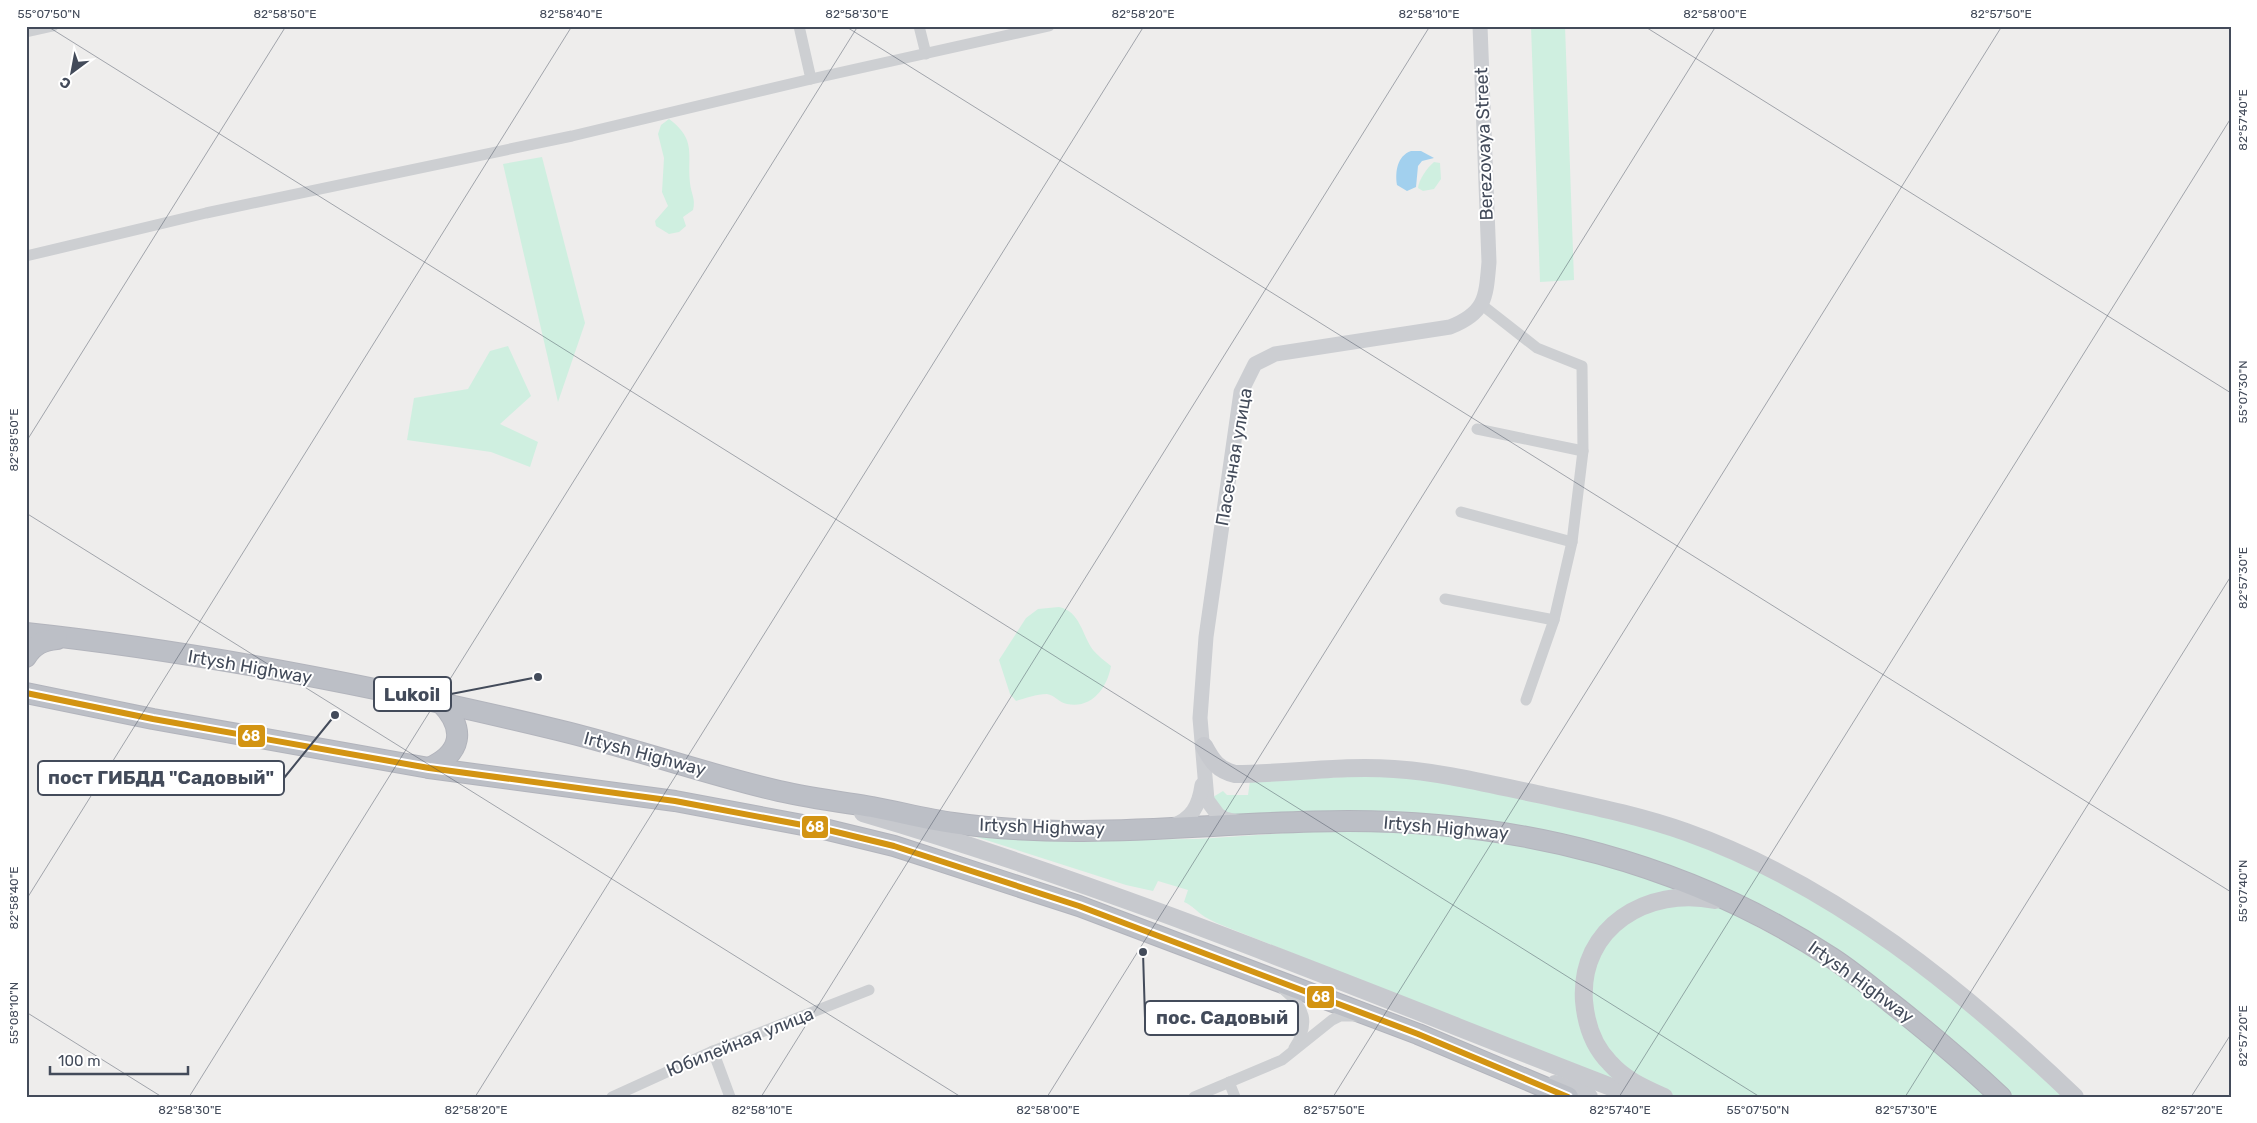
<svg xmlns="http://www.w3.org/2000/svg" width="2257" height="1123" font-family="Rubik,sans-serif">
  <rect width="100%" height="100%" fill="#eeedec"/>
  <g fill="#cfefe0">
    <polygon points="1531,26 1565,26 1574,280 1540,282"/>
    <path d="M669,119C697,140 687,154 690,183C691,194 696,199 693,210L683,217L686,226L679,232L669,234L656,226L655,221L668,206L662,192L664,158L658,134L661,125Z"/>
    <polygon points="542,157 585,323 558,402 503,164"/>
    <path d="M1434,162L1440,163L1441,179L1434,189L1423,191L1418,188C1419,179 1427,168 1434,162Z"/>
    <polygon points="508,346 531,396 500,424 538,442 530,467 491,452 407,440 414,398 468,389 490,351"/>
    <path d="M1059,607C1080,611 1082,635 1093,650C1098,656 1105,661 1111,666C1107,688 1092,709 1067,704C1060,703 1054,695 1047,694C1036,694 1026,698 1016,701L1010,694L999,660L1026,618L1038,609Z"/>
    <polygon points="1392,775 1425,778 1626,822 1681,838 1768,875 1856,926 1958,1001 2063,1097 2014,1097 1910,1005 1623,852 1237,817 1222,810 1213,797 1223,791 1227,795 1248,795 1250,781"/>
    <path d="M1413,830L1519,841L1687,888L1636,902L1579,976L1618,1081C1488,1031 1359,979 1229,928C1221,925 1212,921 1205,917C1197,912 1192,905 1184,902L1188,890L1158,881L1153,891L1126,885L961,832L1102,840L1198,839L1301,832Z"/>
    <path d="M1677,903C1690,904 1703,905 1715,907C1732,911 1748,922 1763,930C1846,973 1918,1034 1987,1097H1678L1645,1083L1607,1051L1594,1022L1590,982L1598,955L1627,919Z"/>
  </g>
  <path fill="#a2d0ee" d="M1411,151H1421L1434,158L1422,161L1418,166L1416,187L1407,191L1397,185C1395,172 1397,156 1411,151Z"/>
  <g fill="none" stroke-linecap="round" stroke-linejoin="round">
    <defs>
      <g id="highway">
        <path d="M26,633C204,652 384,688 558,730C633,748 705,774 779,791C810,798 841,802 872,807C899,812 926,819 953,823C1085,842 1217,821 1348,821C1520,821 1687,863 1832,958C1852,971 1871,987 1890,1002C1928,1032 1965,1063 2001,1097"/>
        <path d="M26,657C33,645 43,640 57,639"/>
        <polyline points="26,693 153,719 429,768 675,801 824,829 894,846 1079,906 1418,1034 1568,1097"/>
        <path d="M429,768C462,753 466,729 441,703"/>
      </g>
    </defs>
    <use href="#highway" stroke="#b2b4bc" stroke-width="22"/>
    <g stroke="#cdcfd2" stroke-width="11">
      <polyline points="799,26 811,79"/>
      <polyline points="919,26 926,54"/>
      <polyline points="26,32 53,26"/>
      <polyline points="26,256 206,213 572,136 811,79 1049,26"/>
      <polyline points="1482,305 1537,348 1582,366 1583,451 1572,542 1554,620 1526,700"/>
      <polyline points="1477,429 1583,451"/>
      <polyline points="1461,512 1572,542"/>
      <polyline points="1445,599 1554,620"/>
      <path d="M1283,989C1305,1007 1311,1023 1294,1048"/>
      <polyline points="713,1051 730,1097"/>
      <polyline points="1229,1082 1235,1097"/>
      <polyline points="612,1097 713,1051 869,990"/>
      <polyline points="1194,1097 1282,1060 1332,1020 1340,1016 1357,1016"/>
    </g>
    <g stroke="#ccced2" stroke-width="15">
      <path d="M1237,822L1225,819L1218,815L1207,800L1200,718L1206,637L1241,392L1255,364L1275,354L1450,327C1486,313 1486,297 1489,262L1480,26"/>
      <path d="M1172,826C1192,819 1199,806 1202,785"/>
    </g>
    <g stroke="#c7c9ce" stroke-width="18">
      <path d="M1204,746C1212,761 1218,770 1235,774C1288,774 1341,765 1394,769C1442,772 1489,784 1537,794C1587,805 1638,815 1686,832C1835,885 1962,989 2075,1097"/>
      <path d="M863,813C1126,890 1382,999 1637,1097"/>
      <polyline points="1555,1084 1589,1097"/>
      <path d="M1664,1097C1644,1088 1625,1080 1610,1063C1594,1047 1586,1024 1584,1001C1579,927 1648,886 1715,900"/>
    </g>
    <use href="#highway" stroke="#bcbfc6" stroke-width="20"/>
    <defs>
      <polyline id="bus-1" points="26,693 153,719 429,768 675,801 824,829 894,846 1079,906 1418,1034 1568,1097"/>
    </defs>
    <use href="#bus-1" stroke="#fff" stroke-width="10"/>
    <use href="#bus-1" stroke="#d39412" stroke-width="6"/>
  </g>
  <path fill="none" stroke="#434b5a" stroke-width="1" stroke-opacity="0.45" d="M47,26L1760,1097M845,26L2231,892M1644,26L2231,393M26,442L286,26M26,513L961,1097M26,900L572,26M26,1012L162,1097M189,1097L858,26M475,1097L1144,26M761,1097L1430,26M1047,1097L1716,26M1333,1097L2002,26M1619,1097L2231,118M1905,1097L2231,576M2191,1097L2231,1034"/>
  <g text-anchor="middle" stroke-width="4" stroke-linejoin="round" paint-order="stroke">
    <g font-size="18" fill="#434b5a" stroke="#fff">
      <text transform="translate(1484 144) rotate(-92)" y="6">Berezovaya Street</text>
      <text transform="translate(1234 457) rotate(-80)" y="6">Пасечная улица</text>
      <text transform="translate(250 667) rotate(10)" y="6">Irtysh Highway</text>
      <text transform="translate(645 754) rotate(15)" y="6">Irtysh Highway</text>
      <text transform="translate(1042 827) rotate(2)" y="6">Irtysh Highway</text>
      <text transform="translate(1446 828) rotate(5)" y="6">Irtysh Highway</text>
      <text transform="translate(1861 982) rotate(36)" y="6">Irtysh Highway</text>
      <text transform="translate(740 1042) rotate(-22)" y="6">Юбилейная улица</text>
    </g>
  </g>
  <path fill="none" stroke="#434b5a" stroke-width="2" d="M538 677L451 694M335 715L284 778M1143 952L1145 1018"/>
  <g fill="#434b5a" stroke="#fff" stroke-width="2">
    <circle cx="538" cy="677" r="5"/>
    <circle cx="335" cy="715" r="5"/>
    <circle cx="1143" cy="952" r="5"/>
  </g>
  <g fill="#fff" stroke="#434b5a" stroke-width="2">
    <rect x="374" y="677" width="77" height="34" rx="5"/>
    <rect x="38" y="761" width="246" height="34" rx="5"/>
    <rect x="1145" y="1001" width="153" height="34" rx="5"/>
  </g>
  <g font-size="19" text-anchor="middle" font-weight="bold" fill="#434b5a">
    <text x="412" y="701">Lukoil</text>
    <text x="161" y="784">пост ГИБДД "Садовый"</text>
    <text x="1222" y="1024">пос. Садовый</text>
  </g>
  <g stroke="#fff" stroke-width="2">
    <rect x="237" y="724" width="29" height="24" rx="5" fill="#d39412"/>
    <rect x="801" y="815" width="28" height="24" rx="5" fill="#d39412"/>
    <rect x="1306" y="985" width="29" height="24" rx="5" fill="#d39412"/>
  </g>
  <g font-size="14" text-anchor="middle" font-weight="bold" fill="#fff">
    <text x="251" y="741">68</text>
    <text x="815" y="832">68</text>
    <text x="1321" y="1002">68</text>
  </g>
  <rect width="2257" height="1123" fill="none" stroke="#ffffff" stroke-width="55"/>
  <g transform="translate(72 72) rotate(212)" stroke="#ffffff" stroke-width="4" paint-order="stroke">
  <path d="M0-4L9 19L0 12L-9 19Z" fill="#434b5a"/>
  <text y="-8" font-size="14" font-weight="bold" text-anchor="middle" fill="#434b5a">С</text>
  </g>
  <path d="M50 1066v8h138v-8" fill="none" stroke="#434b5a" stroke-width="2.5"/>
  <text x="58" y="1066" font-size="15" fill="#434b5a" stroke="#ffffff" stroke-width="4" paint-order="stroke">100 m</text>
  <rect x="28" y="28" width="2202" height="1068" fill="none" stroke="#434b5a" stroke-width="2"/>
  <g font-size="12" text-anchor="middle" fill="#434b5a">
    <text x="49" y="18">55°07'50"N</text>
    <text x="285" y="18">82°58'50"E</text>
    <text x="571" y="18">82°58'40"E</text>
    <text x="857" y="18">82°58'30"E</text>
    <text x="1143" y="18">82°58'20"E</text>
    <text x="1429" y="18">82°58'10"E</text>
    <text x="1715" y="18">82°58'00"E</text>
    <text x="2001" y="18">82°57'50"E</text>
    <text transform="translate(2243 120) rotate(-90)" y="4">82°57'40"E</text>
    <text transform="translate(2243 392) rotate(-90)" y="4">55°07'30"N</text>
    <text transform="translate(14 440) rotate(-90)" y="4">82°58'50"E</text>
    <text transform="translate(2243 578) rotate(-90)" y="4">82°57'30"E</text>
    <text transform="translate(2243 891) rotate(-90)" y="4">55°07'40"N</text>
    <text transform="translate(14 898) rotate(-90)" y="4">82°58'40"E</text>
    <text transform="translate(14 1013) rotate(-90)" y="4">55°08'10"N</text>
    <text transform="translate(2243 1036) rotate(-90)" y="4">82°57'20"E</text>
    <text x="190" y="1114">82°58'30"E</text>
    <text x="476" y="1114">82°58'20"E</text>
    <text x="762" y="1114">82°58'10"E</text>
    <text x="1048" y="1114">82°58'00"E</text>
    <text x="1334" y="1114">82°57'50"E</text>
    <text x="1620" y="1114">82°57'40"E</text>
    <text x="1758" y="1114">55°07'50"N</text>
    <text x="1906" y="1114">82°57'30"E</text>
    <text x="2192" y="1114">82°57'20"E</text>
  </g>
</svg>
